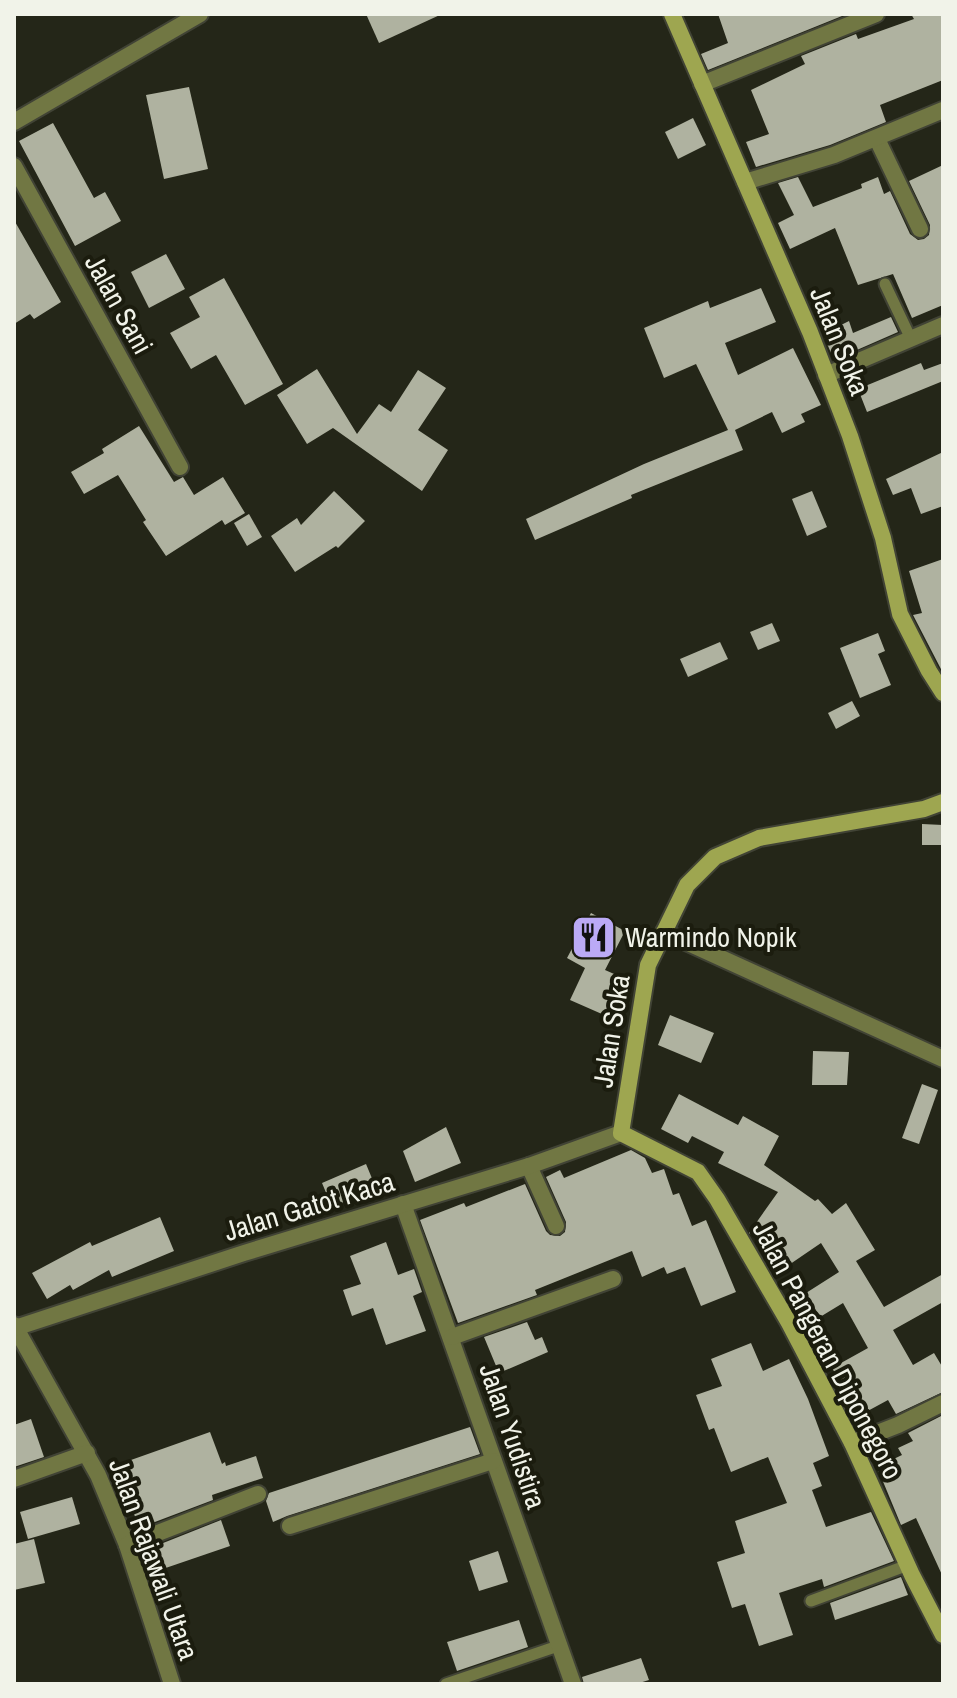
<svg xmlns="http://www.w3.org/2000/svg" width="957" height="1698" font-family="'Archivo Narrow',sans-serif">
  <rect width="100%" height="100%" fill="#242618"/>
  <g fill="#afb2a0">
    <polygon points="366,14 442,14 379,43"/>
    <polygon points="718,14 847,14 708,70 701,54 728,43"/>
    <polygon points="911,14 943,14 943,80 880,105 886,122 830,145 756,167 746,142 769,134 751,90 805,64 801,56 856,34 858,39 914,19"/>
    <polygon points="189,87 208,169 164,179 146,95"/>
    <polygon points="693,118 706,145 678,159 665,132"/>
    <polygon points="53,123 94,198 105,192 121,221 75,246 19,141"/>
    <polygon points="943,165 943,305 912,318 893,274 858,285 835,228 790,249 778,223 794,215 778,183 798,177 813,207 862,188 861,184 878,177 884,194 890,191 910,234 918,240 924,239 929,235 930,225 909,181"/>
    <polygon points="14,220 61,302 34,319 30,314 14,324"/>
    <polygon points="166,254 185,289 149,308 131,272"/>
    <polygon points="224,278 283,384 245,405 216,355 191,369 170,333 200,317 189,297"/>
    <polygon points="761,288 776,322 725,343 738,375 793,348 821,405 801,414 805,422 782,433 772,412 735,430 743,450 631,495 632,498 535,540 526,519 644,464 728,430 696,364 664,378 644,328 708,301 710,308"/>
    <polygon points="891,317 898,332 834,360 823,334 849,321 853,333"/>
    <polygon points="921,363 924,370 943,363 943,381 867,412 858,389"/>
    <polygon points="317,369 357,434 379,404 391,412 418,370 446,388 418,430 448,450 422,491 333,428 307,444 277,395"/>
    <polygon points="139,426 174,482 183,477 194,495 223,477 245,513 225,525 222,520 166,556 143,522 146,520 118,475 84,494 71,472 104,453 102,449"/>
    <polygon points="943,452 943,506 921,514 911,488 893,495 886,479"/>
    <polygon points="334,491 365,521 338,548 336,546 295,572 271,536 297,518 301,525"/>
    <polygon points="812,491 827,527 807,536 792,499"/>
    <polygon points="249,514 262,537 247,546 234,523"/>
    <polygon points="943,559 943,673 913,615 922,613 909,571"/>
    <polygon points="772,623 780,641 758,650 750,632"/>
    <polygon points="878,633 885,651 878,654 891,685 860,698 840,648"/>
    <polygon points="720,642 728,659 688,677 680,659"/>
    <polygon points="852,701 860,716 836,729 828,713"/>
    <polygon points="922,824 943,825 943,845 922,845"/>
    <polygon points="591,913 625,931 605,970 628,980 611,1018 570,1000 585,968 567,958"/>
    <polygon points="670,1015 714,1033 701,1063 658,1045"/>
    <polygon points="813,1051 849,1052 847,1085 812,1085"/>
    <polygon points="922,1084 938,1090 919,1144 902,1138"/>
    <polygon points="679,1094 738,1125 743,1116 779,1136 764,1165 815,1201 818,1199 832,1214 846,1203 875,1250 856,1261 884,1307 943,1274 943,1302 893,1330 913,1365 934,1353 943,1368 943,1392 896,1414 888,1400 864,1413 851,1390 847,1393 832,1368 868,1348 843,1303 820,1317 806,1293 839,1272 821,1243 780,1271 760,1242 749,1233 778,1192 718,1163 724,1152 692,1136 688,1143 661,1129"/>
    <polygon points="446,1127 461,1163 415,1182 403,1151"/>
    <polygon points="631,1150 645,1158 652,1173 664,1169 673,1195 679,1193 692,1226 706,1220 736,1292 701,1306 685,1267 667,1274 664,1267 642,1277 632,1251 535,1290 537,1295 458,1323 420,1220 464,1203 466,1207 525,1184 546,1231 550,1235 560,1236 565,1232 566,1222 546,1177 560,1170 564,1178"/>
    <polygon points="366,1164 376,1188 332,1207 322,1183"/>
    <polygon points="160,1217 174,1251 112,1277 109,1270 73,1290 70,1285 47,1299 32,1273 90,1242 92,1246"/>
    <polygon points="386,1242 398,1275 414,1269 422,1292 413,1296 426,1331 386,1345 373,1308 352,1316 343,1290 361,1284 350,1256"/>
    <polygon points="527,1322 535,1340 542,1337 548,1352 499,1373 484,1337"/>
    <polygon points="751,1343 763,1371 789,1359 808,1399 829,1456 813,1463 822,1486 812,1490 826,1527 871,1512 894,1561 824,1587 822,1579 779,1593 793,1635 759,1646 745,1604 732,1608 717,1562 745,1553 735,1521 787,1503 768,1457 731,1472 714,1428 709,1430 696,1395 722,1386 711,1359"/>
    <polygon points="943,1415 943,1577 916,1518 901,1525 877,1467 902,1455 898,1448 913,1441 908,1433"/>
    <polygon points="31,1419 44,1457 14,1467 14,1425"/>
    <polygon points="470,1427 480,1454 287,1516 273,1522 266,1501 269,1493"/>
    <polygon points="210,1432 222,1464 225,1462 226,1466 256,1456 263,1478 212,1495 213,1500 139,1528 127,1494 124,1495 114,1466"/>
    <polygon points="72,1497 80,1524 28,1539 20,1512"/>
    <polygon points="221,1520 230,1546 151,1573 143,1551"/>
    <polygon points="34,1539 45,1583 14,1590 14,1544"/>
    <polygon points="498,1551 508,1582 479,1591 469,1561"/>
    <polygon points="901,1577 908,1595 835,1620 830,1603"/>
    <polygon points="519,1620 528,1647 457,1671 447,1642"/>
    <polygon points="641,1658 649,1680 636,1684 584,1684 582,1677"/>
  </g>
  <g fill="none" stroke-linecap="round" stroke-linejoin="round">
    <defs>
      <g id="lane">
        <polyline points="885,284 911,339"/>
        <polyline points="811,1601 908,1565"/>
        <polyline points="446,1684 558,1646"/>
      </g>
      <g id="street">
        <polyline points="702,84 876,14"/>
        <polyline points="14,122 200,14"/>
        <polyline points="877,139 920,229"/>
        <polyline points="14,166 180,467"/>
        <polyline points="745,182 834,155 943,110"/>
        <polyline points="826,375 943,325"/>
        <polyline points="664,932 943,1059"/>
        <polyline points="529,1166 556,1226"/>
        <polyline points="403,1204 573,1684"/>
        <polyline points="14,1325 98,1475 127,1545 172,1684"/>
        <polyline points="15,1328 244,1253 529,1166 621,1133"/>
        <polyline points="452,1337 613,1279"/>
        <polyline points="852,1443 898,1425 943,1403"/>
        <polyline points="14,1479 87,1453"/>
        <polyline points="290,1526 493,1461"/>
        <polyline points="127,1545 258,1494"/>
      </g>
      <g id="secondary">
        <polyline points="672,14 810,332 850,436 883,538 900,614 929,671 943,693"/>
        <polyline points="943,802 924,809 759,838 715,857 687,885 648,965 621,1133 698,1172 717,1199 789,1323 852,1443 912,1575 943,1635"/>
      </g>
    </defs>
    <use href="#lane" stroke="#414335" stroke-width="15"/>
    <use href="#street" stroke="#414335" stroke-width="20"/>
    <use href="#secondary" stroke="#414335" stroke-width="20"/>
    <use href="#lane" stroke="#717743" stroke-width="11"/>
    <use href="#street" stroke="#717743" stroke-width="16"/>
    <use href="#secondary" stroke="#9ea650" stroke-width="16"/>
  </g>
  <defs>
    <symbol id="restaurant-square" viewBox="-11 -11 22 22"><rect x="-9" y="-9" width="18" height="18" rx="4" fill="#bbaaf6" stroke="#1b1c0e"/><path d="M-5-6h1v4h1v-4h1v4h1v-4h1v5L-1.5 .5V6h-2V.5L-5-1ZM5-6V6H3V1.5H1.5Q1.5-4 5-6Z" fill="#111"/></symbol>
  </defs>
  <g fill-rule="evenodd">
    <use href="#restaurant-square" x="568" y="912" width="51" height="51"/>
  </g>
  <g text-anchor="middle" stroke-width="8" stroke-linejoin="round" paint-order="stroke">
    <g font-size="28" fill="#f1f3e9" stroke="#1b1c0e">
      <text transform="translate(119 304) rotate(61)" y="10">Jalan Sani</text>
      <text transform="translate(840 341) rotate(68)" y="10">Jalan Soka</text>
      <text transform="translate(611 1031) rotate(-81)" y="10">Jalan Soka</text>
      <text transform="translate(309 1206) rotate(-17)" y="10">Jalan Gatot Kaca</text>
      <text transform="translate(828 1350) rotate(62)" y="10">Jalan Pangeran Diponegoro</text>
      <text transform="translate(513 1436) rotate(71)" y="10">Jalan Yudistira</text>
      <text transform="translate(154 1559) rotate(70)" y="10">Jalan Rajawali Utara</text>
    </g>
    <g font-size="28" fill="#f1f3e9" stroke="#1b1c0e" text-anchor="start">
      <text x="625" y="947">Warmindo Nopik</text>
    </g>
  </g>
  <rect width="957" height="1698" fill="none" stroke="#f1f3e9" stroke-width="32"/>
</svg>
